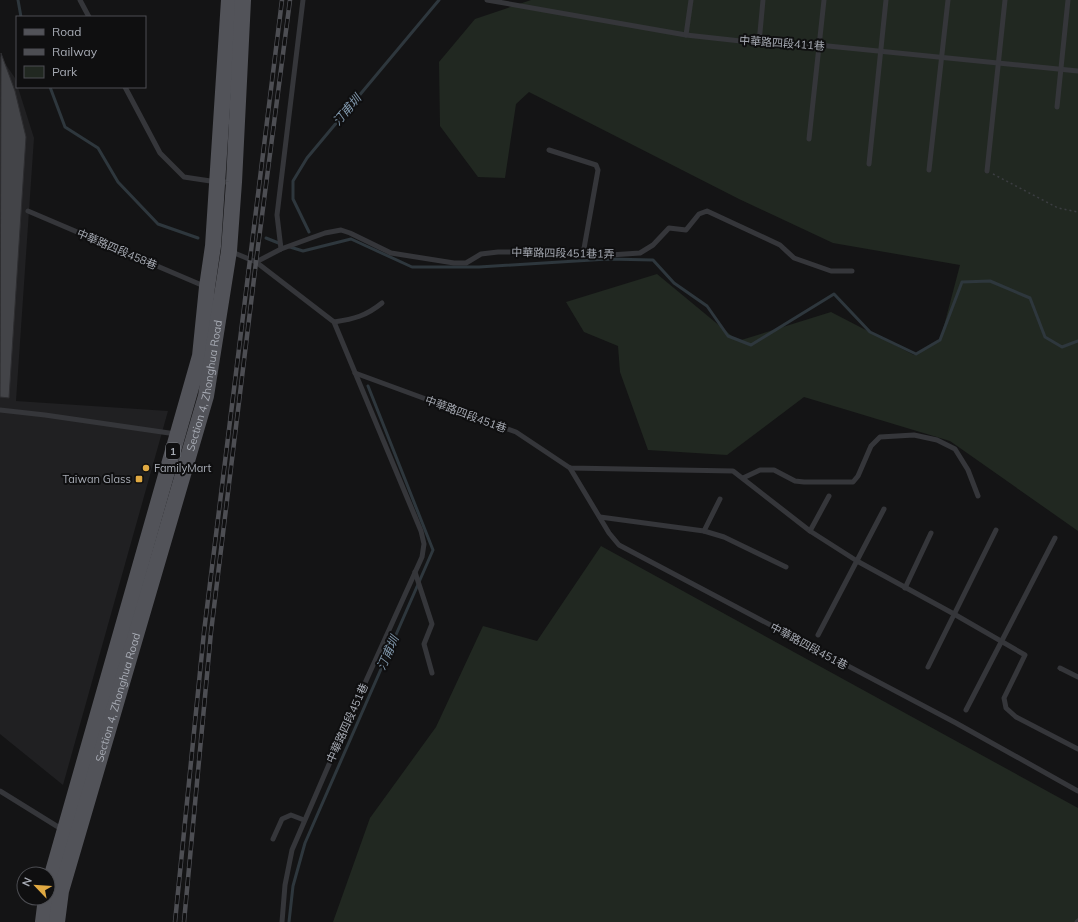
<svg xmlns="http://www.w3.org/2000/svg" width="1078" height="922" font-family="Mulish,'Noto Sans TC',sans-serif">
  <rect width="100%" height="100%" fill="#141415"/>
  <polygon fill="#202022" points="0,56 15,78 34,138 16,401 168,411 63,785 0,734"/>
  <g fill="#212821">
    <polygon points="531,0 1078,0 1078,531 950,441 804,397 727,455 648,450 620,372 618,346 584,332 566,302 657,274 738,341 831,312 914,355 940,341 960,265 833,243 739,199 529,92 516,104 505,178 478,177 440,126 439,62 475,19"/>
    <polygon points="601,546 1078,808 1078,922 333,922 370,818 436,727 483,626 537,641"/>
  </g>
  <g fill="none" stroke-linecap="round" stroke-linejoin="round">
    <g stroke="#2e373d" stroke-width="3">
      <polyline points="18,0 21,17"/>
      <polyline points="50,87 65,127 98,148 118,182 158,224 198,238"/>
      <polyline points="309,232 293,199 293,181 307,158 439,0"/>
      <polyline points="266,238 281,244"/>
      <polyline points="290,247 303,251 351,239 412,267 479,267 608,259 653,260 674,283 707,306 728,336 751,345 834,294 870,332 916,354 940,340 962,282 990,281 1030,298 1045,337 1062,347 1078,341"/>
      <polyline points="289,922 293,886 305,843 433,550 368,386"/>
    </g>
  </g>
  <polygon fill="#434448" stroke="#2e2e31" points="1,53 15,91 26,137 9,398 0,397"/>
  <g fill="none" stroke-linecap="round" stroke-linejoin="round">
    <polyline stroke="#3b3d41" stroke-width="1.5" stroke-dasharray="2 3" stroke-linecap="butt" points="993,174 1058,208 1078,212"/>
    <g stroke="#35363a" stroke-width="5">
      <polyline points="80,0 89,17"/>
      <polyline points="487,0 686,35 759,43 818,45 1078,71"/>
      <polyline points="686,35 691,0"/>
      <polyline points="759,43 763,0"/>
      <polyline points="125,87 160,153 184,177 217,182 233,182"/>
      <polyline points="1057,107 1068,0"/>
      <polyline points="809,139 824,0"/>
      <polyline points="549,150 596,165 598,170 583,254"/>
      <polyline points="869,164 886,0"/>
      <polyline points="929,170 948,0"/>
      <polyline points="987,171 1005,0"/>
      <polyline points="28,211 204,286"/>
      <polyline points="281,249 277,215 303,0"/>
      <polyline points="232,252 256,262 334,322 421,531 424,544 422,557 346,725 292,850 285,885 282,922"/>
      <polyline points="256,262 281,249 311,238 325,233 341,230 350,233 391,253 454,263 466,263 481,254 498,252 543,252 610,255 640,253 653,245 669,228 686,230 699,214 707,211 780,245 794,258 831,271 852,271"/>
      <path d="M334,322C354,319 366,316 382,303"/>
      <polyline points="355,373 516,432 570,468 733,471 810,531 857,561 954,614 1025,655 1004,698 1006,708 1016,717 1078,749"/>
      <polyline points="0,410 45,415 176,434"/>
      <polyline points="570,468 609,533 619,545 956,723 1078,791"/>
      <polyline points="743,478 760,470 774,470 795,481 804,482 853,482 858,476 871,446 880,437 914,435 937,440 955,449 968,470 978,496"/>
      <polyline points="600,517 704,531 724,537 786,567"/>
      <polyline points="704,531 720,499"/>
      <polyline points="810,531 829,496"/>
      <polyline points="415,572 432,624 424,644 432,673"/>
      <polyline points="905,588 931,533"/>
      <polyline points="818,635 884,509"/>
      <polyline points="928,667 996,530"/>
      <polyline points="1060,668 1078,677"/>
      <polyline points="966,710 1055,538"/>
      <polyline points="0,791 63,830"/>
      <polyline points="273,839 282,819 291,815 304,820"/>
      <polyline points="1077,922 1078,921"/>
    </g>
    <g stroke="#525359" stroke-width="16">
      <polyline points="48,889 200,356 207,287 213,246 229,0"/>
      <polyline points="43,922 46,898"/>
      <path id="s1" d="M57,922L61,891L206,396L229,251L234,182L243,0"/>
    </g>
    <defs>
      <g id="rail">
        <polyline points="175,922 204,632 282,0"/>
        <polyline points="184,922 211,632 256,262 290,0"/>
      </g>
    </defs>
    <use href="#rail" stroke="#4d4e53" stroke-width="4.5"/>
    <use href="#rail" stroke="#0f0f10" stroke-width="3" stroke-dasharray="9" stroke-linecap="butt"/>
  </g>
  <g fill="#e0a942" stroke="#0f0f10" stroke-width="1.5">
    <circle cx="146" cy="468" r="4"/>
    <rect x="135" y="475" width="8" height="8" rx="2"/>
  </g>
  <g text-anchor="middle" stroke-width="4" stroke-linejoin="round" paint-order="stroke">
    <rect fill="#0f0f10" stroke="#797c83" stroke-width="1" x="166" y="443" width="14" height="16" rx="3"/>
    <g font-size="10" font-weight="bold" fill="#a7abb4">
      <text x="173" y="455">1</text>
    </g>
    <g font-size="11" fill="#a7abb4" stroke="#0f0f10">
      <text transform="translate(782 43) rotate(4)" y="4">中華路四段411巷</text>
      <text transform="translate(117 249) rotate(23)" y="4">中華路四段458巷</text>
      <text transform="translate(563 253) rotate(1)" y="4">中華路四段451巷1弄</text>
      <text dy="4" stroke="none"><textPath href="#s1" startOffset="557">Section 4, Zhonghua Road</textPath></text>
      <text transform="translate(466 414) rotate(20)" y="4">中華路四段451巷</text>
      <text transform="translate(809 646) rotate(28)" y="4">中華路四段451巷</text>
      <text dy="4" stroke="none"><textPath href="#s1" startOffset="233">Section 4, Zhonghua Road</textPath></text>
      <text transform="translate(347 723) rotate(-66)" y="4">中華路四段451巷</text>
    </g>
    <g font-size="11" fill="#a7abb4" stroke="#0f0f10" text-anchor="start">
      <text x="154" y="472">FamilyMart</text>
      <text x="131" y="483" text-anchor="end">Taiwan Glass</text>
    </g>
    <g font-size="12" font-style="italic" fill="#8198ac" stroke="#0f0f10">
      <text transform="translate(347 110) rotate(-50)" y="4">汀甫圳</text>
      <text transform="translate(388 653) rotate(-66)" y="4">汀甫圳</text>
    </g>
  </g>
  <rect x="16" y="16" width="130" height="72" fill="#0f0f10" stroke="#4c4d52"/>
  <rect x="24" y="29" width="20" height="6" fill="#525359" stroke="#4c4d52"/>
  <text x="52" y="36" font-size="12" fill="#a7abb4">Road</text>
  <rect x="24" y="49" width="20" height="6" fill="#4d4e53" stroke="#4c4d52"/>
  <text x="52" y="56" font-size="12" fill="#a7abb4">Railway</text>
  <rect x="24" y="66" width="20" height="12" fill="#212821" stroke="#4c4d52"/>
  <text x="52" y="76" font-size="12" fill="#a7abb4">Park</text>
  <g transform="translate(36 886) rotate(295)"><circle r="19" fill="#0f0f10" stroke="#4c4d52"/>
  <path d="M0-3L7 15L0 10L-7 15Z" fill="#e0a942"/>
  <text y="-6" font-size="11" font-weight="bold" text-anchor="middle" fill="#a7abb4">N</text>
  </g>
</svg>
